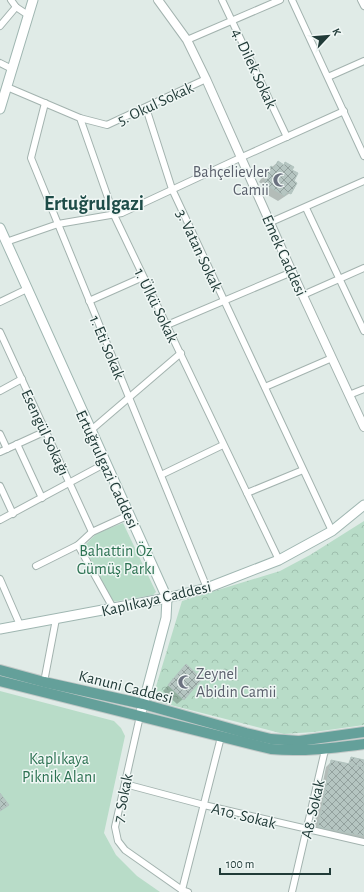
<svg xmlns="http://www.w3.org/2000/svg" width="364" height="892" font-family="'Alegreya Sans',sans-serif">
  <defs>
    <pattern id="forest-crowns" width="20" height="18" patternUnits="userSpaceOnUse"><rect width="20" height="18" fill="#b8dcc8"/><path d="M2 6a3 3 0 1 1 6 0M12 15a3 3 0 1 1 6 0" fill="none" stroke="#9ebead"/></pattern>
    <pattern id="building-cross-hatch" width="8" height="8" patternUnits="userSpaceOnUse"><rect width="8" height="8" fill="#b5c5c1"/><path d="M0 0l8 8M0 8l8-8" fill="none" stroke="#93a19e"/></pattern>
  </defs>
  <rect width="100%" height="100%" fill="#e0ebe7"/>
  <polygon fill="url(#forest-crowns)" points="364,521 364,725 314,732 284,734 159,702 154,693 182,601 280,571 310,555"/>
  <g fill="#b8dcc8">
    <polygon points="123,523 156,592 153,595 112,602 84,546 97,533"/>
    <polygon points="0,691 114,721 121,728 125,736 104,833 116,855 137,876 160,892 0,892"/>
  </g>
  <g fill="#0003">
    <polygon points="278,162 283,166 285,163 291,170 292,181 290,193 278,201 259,190 262,184 259,182 265,173"/>
    <polygon points="181,671 183,699 177,704 163,691"/>
    <polygon points="351,758 364,761 364,842 313,832 326,767 332,761 348,764"/>
  </g>
  <g fill="url(#building-cross-hatch)" stroke="#b2c4bf">
    <polygon points="278,161 284,165 285,162 294,167 292,170 298,173 294,181 297,183 291,194 287,192 285,196 264,184 267,178 264,177 271,166 274,168"/>
    <polygon points="186,664 202,679 184,700 168,685"/>
    <polygon points="351,757 364,760 364,767 349,764"/>
    <polygon points="331,760 364,767 364,836 318,827"/>
    <polygon points="0,793 9,805 0,811"/>
  </g>
  <g fill="none" stroke-linecap="round" stroke-linejoin="round">
    <defs>
      <g id="minor">
        <polyline points="11,0 16,7 28,15"/>
        <polyline points="222,0 287,137"/>
        <polyline points="292,0 364,156"/>
        <polyline points="361,0 364,6"/>
        <polyline points="0,26 16,7"/>
        <polyline points="187,40 280,0"/>
        <polyline points="0,63 12,69"/>
        <polyline points="328,77 364,61"/>
        <polyline points="7,87 80,118 114,215 279,560"/>
        <polyline points="45,103 31,158 207,588"/>
        <polyline points="146,108 172,189 332,531"/>
        <polyline points="80,118 107,125 206,79"/>
        <polyline points="306,208 364,331"/>
        <polyline points="271,222 364,181"/>
        <polyline points="6,242 58,224 122,213 242,157 344,111"/>
        <polyline points="303,295 364,268"/>
        <polyline points="89,301 143,277"/>
        <polyline points="0,302 27,289"/>
        <polyline points="167,325 292,272"/>
        <polyline points="0,332 92,532"/>
        <polyline points="265,387 332,358"/>
        <polyline points="0,391 22,379"/>
        <polyline points="349,395 364,389"/>
        <polyline points="90,431 181,353"/>
        <polyline points="0,434 7,449"/>
        <polyline points="17,444 42,498"/>
        <polyline points="0,452 46,431"/>
        <polyline points="161,475 223,445"/>
        <polyline points="0,486 13,514"/>
        <polyline points="247,493 303,470"/>
        <polyline points="0,520 106,463"/>
        <polyline points="78,545 113,608"/>
        <polyline points="36,566 78,545 92,532 129,515"/>
        <polyline points="0,579 20,625"/>
        <polyline points="44,682 56,619"/>
        <polyline points="140,716 115,827 118,841 125,850 182,890 188,892"/>
        <polyline points="125,784 204,805 364,842"/>
        <polyline points="182,890 221,737"/>
        <polyline points="292,892 325,750"/>
      </g>
      <polyline id="tertiary" points="158,0 187,40 206,79 292,272 364,427"/>
      <g id="secondary">
        <polyline points="0,109 33,0"/>
        <polyline points="0,228 167,598 166,618 140,716"/>
        <polyline points="0,629 167,598 207,588 279,560 332,531 364,505"/>
      </g>
      <g id="primary">
        <polyline points="0,670 44,682 143,704 246,733 271,739 299,741 364,732"/>
        <path d="M0,681L271,749C303,752 333,748 364,744"/>
      </g>
    </defs>
    <use href="#minor" stroke="#a3b3af" stroke-width="8"/>
    <use href="#tertiary" stroke="#a3b3af" stroke-width="10"/>
    <use href="#secondary" stroke="#9fb6b1" stroke-width="11"/>
    <use href="#primary" stroke="#c1c8c7" stroke-width="12"/>
    <use href="#minor" stroke="#fff" stroke-width="6"/>
    <use href="#tertiary" stroke="#fff" stroke-width="8"/>
    <use href="#secondary" stroke="#fff" stroke-width="9"/>
    <use href="#primary" stroke="#64a09a" stroke-width="10"/>
  </g>
  <defs>
    <symbol id="mosque-bare" viewBox="-9 -9 18 18"><path d="M3.5-4.9A6 6 0 1 0 3.5 4.9A5 5 0 1 1 3.5-4.9Z" fill="#6b7280" stroke="#f0f7f5" stroke-width="2.5" paint-order="stroke"/></symbol>
  </defs>
  <g fill-rule="evenodd">
    <use href="#mosque-bare" x="270" y="170" width="20" height="20"/>
    <use href="#mosque-bare" x="175" y="672" width="20" height="20"/>
  </g>
  <g text-anchor="middle" stroke-width="3" stroke-linejoin="round" paint-order="stroke">
    <g font-size="16" fill="#213b38" stroke="#f0f7f5">
      <text transform="translate(255 68) rotate(65)" y="6">4. Dilek Sokak</text>
      <text transform="translate(155 103) rotate(-25)" y="6">5. Okul Sokak</text>
      <text transform="translate(200 250) rotate(65)" y="6">3. Vatan Sokak</text>
      <text transform="translate(285 255) rotate(66)" y="6">Emek Caddesi</text>
      <text transform="translate(157 305) rotate(64)" y="6">1. Ülkü Sokak</text>
      <text transform="translate(108 347) rotate(67)" y="6">1. Eti Sokak</text>
      <text transform="translate(46 432) rotate(65)" y="6">Esengül Sokağı</text>
      <text transform="translate(108 469) rotate(65)" y="6">Ertuğrulgazi Caddesi</text>
      <text transform="translate(156 598) rotate(-13)" y="6">Kaplıkaya Caddesi</text>
      <text transform="translate(126 686) rotate(14)" y="6">Kanuni Caddesi</text>
      <text transform="translate(122 798) rotate(-79)" y="6">7. Sokak</text>
      <text transform="translate(312 809) rotate(-77)" y="6">A8. Sokak</text>
      <text transform="translate(244 815) rotate(14)" y="6">A10. Sokak</text>
    </g>
    <g font-size="16" fill="#5b616d" stroke="#f0f7f5" text-anchor="end">
      <text x="269" y="177">Bahçelievler<tspan x="269" dy="18">Camii</tspan></text>
      <text x="196" y="679" text-anchor="start">Zeynel<tspan x="196" dy="18">Abidin Camii</tspan></text>
    </g>
    <g font-size="16" fill="#2b7151" stroke="#f0f7f5">
      <text x="116" y="556">Bahattin Öz<tspan x="116" dy="18">Gümüş Parkı</tspan></text>
      <text x="59" y="764">Kaplıkaya<tspan x="59" dy="18">Piknik Alanı</tspan></text>
    </g>
    <g font-size="20" font-weight="bold" fill="#1d4c48" stroke="#f0f7f5">
      <text x="94" y="210">Ertuğrulgazi</text>
    </g>
  </g>
  <g transform="translate(328 36) rotate(64)" stroke="#f0f7f5" stroke-width="3" paint-order="stroke">
  <path d="M0-3L7 15L0 10L-7 15Z" fill="#213b38"/>
  <text y="-6" font-size="11" font-weight="bold" text-anchor="middle" fill="#213b38">K</text>
  </g>
  <path d="M220 868v6h110v-6" fill="none" stroke="#213b38" stroke-width="2"/>
  <text x="226" y="868" font-size="12" fill="#213b38" stroke="#f0f7f5" stroke-width="3" paint-order="stroke">100 m</text>
</svg>
